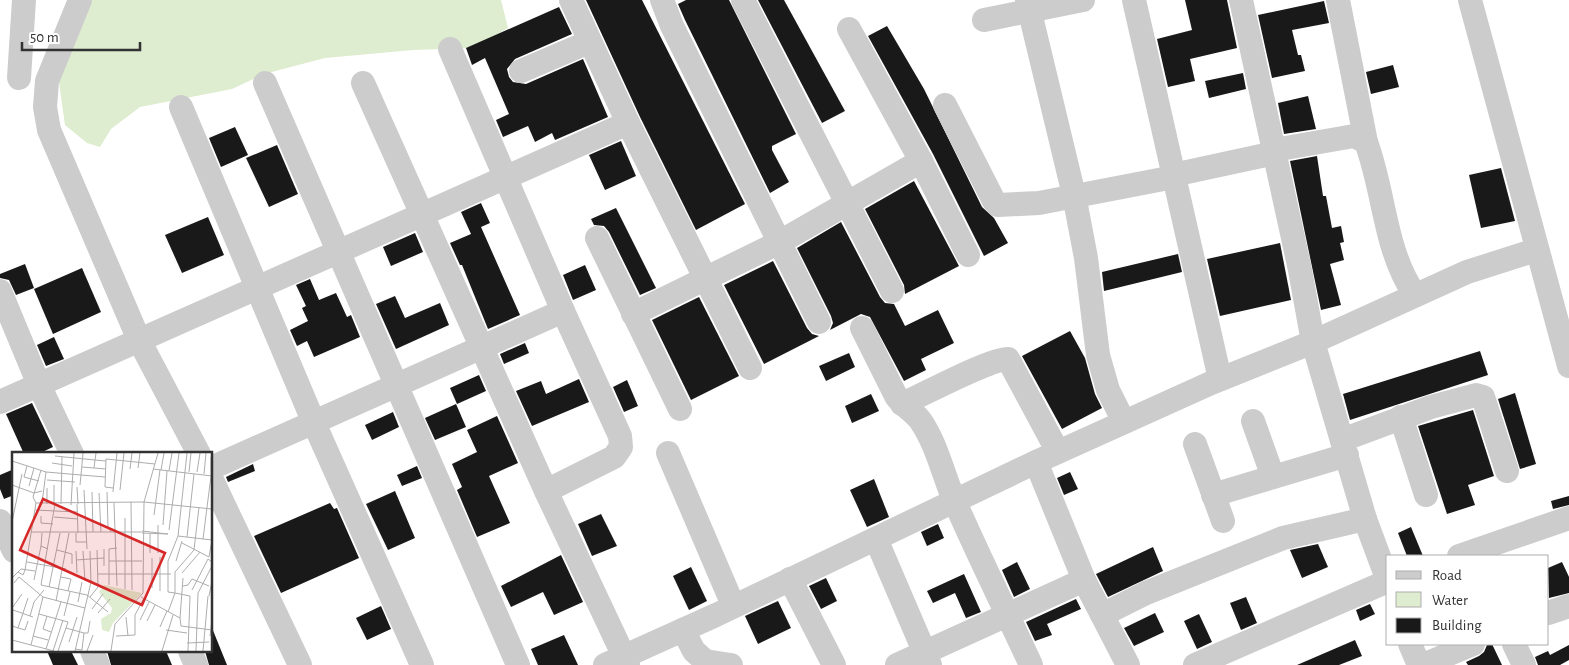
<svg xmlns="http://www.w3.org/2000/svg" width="1569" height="665" font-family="'Alegreya Sans',sans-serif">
  <rect width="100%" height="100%" fill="#fff"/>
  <polygon fill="#deeccf" points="89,0 501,0 508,28 472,48 413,50 325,58 264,74 232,89 140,107 111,129 100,147 87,143 65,125 57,68"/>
  <g fill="#191919">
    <polygon points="586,0 642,0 745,204 696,230 640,117"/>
    <polygon points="686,0 729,0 796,134 772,146 772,150 789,182 770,193 685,20 678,4"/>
    <polygon points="758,0 784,0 845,111 822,123"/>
    <polygon points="1185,0 1227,0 1237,48 1190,59 1195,81 1168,87 1157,39 1192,30"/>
    <polygon points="1324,1 1329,23 1292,30 1298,55 1301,55 1305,71 1272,78 1258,15"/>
    <polygon points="559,7 572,34 515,59 507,69 509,77 513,82 526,84 583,59 608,117 555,140 552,133 535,142 528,126 503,137 496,120 509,114 485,58 472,65 466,48"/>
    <polygon points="887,26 924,89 982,207 994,218 1008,243 984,256 933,154 868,36"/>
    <polygon points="1393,65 1399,87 1371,94 1366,72"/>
    <polygon points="1243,73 1246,89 1209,98 1205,81"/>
    <polygon points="1308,96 1316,129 1284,134 1278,103"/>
    <polygon points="235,127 248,155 221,167 209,138"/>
    <polygon points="621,141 636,176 605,190 589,155"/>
    <polygon points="277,145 298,194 269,207 246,158"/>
    <polygon points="1317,156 1323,196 1326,196 1332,228 1341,226 1344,242 1340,243 1344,260 1330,264 1341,305 1321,310 1290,161"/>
    <polygon points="1501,168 1515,221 1481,228 1469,175"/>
    <polygon points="914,181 959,266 905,294 904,285 865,209"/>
    <polygon points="481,203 490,223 481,227 520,315 488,329 462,265 460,265 450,243 471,234 461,212"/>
    <polygon points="616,208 656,288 640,295 609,232 604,226 594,225 591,219"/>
    <polygon points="208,217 224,255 182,273 165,235"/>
    <polygon points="841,222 880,297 885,303 894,304 905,326 938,310 954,343 921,359 926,370 904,381 870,317 861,314 830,330 833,323 831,316 797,248"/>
    <polygon points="415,233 423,252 391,266 383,247"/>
    <polygon points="1280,243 1291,300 1220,316 1207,259"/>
    <polygon points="1178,254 1182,272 1104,291 1102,272"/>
    <polygon points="773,261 807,328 812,334 819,336 764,364 724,285"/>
    <polygon points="25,264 34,288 16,295 9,280 0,278 0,274"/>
    <polygon points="585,265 596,290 573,300 563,275"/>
    <polygon points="82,268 101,312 53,334 34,289"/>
    <polygon points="310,279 319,300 336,293 347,317 351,315 360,337 314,357 307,341 297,346 290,330 308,321 302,308 306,306 296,285"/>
    <polygon points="395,296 405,318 440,303 449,325 396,349 376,304"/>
    <polygon points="699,297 739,376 691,400 652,320"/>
    <polygon points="1070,331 1085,358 1095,394 1102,408 1062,429 1022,356"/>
    <polygon points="54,337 64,359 46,366 37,345"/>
    <polygon points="525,343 529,353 504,364 500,354"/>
    <polygon points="1480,351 1488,375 1350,420 1343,394"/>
    <polygon points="849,353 855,367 826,381 819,366"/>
    <polygon points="479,375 486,391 457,404 450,388"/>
    <polygon points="579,379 589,402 532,426 516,391 541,381 546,394"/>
    <polygon points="627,380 638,406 624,412 613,387"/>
    <polygon points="1515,393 1536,464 1520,469 1498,399"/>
    <polygon points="871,394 879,411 852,423 845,406"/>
    <polygon points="32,403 53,447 38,454 24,454 6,414"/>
    <polygon points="456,404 466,427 435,440 425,418"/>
    <polygon points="1473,410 1494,476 1468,485 1475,505 1447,514 1418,426"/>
    <polygon points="393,412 399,427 372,440 365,425"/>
    <polygon points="497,416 518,463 489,476 510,523 477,537 457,490 462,487 452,464 477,452 467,430"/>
    <polygon points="253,464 255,471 228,482 226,477"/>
    <polygon points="417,466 422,478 402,486 397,475"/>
    <polygon points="14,469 14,495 4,499 0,489 0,475"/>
    <polygon points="1070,472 1078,489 1064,495 1057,478"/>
    <polygon points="874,479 889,517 867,527 850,490"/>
    <polygon points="395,491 415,538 388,550 366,504"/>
    <polygon points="1569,496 1569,505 1553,509 1551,501"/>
    <polygon points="330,503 334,509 337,508 359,558 281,593 254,536"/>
    <polygon points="601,514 617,546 592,556 578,524"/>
    <polygon points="938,524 944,538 927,546 921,532"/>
    <polygon points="1411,527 1423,556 1407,556 1398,533"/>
    <polygon points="1318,544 1328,567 1302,578 1290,550"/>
    <polygon points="1153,547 1163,571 1108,597 1096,574"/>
    <polygon points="561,555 583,602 554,615 543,592 511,607 501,586"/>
    <polygon points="1017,562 1030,589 1014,597 1002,570"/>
    <polygon points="1562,562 1569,577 1569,593 1549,598 1548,568"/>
    <polygon points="691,567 707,601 689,610 673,576"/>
    <polygon points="964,574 981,612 966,618 955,593 933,603 927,591"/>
    <polygon points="826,578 837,601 821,609 809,586"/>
    <polygon points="1246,597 1257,623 1241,630 1230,603"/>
    <polygon points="1076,599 1081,609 1047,624 1052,635 1035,641 1026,622"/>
    <polygon points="778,601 791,628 758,644 745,616"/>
    <polygon points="1370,604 1375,614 1360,621 1356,610"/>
    <polygon points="381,606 391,629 367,640 356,618"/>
    <polygon points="1155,613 1164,632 1134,646 1124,628"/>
    <polygon points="1199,614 1212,642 1197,649 1184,621"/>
    <polygon points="212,628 227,665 209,665 205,651 211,651"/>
    <polygon points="564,635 578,665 538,665 531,649"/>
    <polygon points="1355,640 1362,656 1339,665 1297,665"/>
    <polygon points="1492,644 1502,665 1468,665 1466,662 1479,656 1484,652 1487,645"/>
    <polygon points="1569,645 1569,660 1560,665 1538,665 1535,657 1548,651 1550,655"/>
    <polygon points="47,651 71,651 78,665 53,665"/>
    <polygon points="107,651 166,651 172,665 111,665"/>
  </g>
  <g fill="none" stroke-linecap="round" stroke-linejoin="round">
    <g stroke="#ccc" stroke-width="24">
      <polyline points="80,0 47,81 45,107 49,130 139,340 199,454"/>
      <polyline points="571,0 628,123 750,368"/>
      <polyline points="662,0 672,26 819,322"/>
      <polyline points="743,0 892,291"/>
      <polyline points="1027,0 1074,195 1086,258 1098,355 1108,390 1124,422"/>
      <polyline points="1134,0 1220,379"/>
      <polyline points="1241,0 1300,270 1313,342 1365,519 1388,581"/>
      <polyline points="1338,0 1366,142"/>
      <polyline points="1470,0 1569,366"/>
      <polyline points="984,20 1083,0"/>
      <polyline points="849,29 921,161 968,255"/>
      <polyline points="450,49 563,311 620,436 621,447 614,457 546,491"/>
      <polyline points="521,71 589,42"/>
      <polyline points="19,78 24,0"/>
      <polyline points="265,83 518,665"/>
      <polyline points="363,83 546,491 628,665"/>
      <polyline points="945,105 994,201 998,205 1039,203 1174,177"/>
      <polyline points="181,107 314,423 422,665"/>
      <path d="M1274,150L1354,136L1366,142C1385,193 1384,250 1415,295"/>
      <polyline points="1173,175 1275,153"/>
      <polyline points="597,238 680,409"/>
      <polyline points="0,291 39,385 72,454"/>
      <polyline points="633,314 778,243 921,161"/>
      <path d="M862,328L896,396C903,406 913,411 920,420C937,444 943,475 955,502C979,557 1006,611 1031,665"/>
      <polyline points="0,402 628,123"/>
      <path d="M902,404C923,395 989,359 1008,359L1058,452"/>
      <polyline points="1401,417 1426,495"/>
      <polyline points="1253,421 1273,477"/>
      <polyline points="1342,440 1431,407 1476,395 1483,397 1507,471"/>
      <polyline points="1195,444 1223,521"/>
      <polyline points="668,453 733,605"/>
      <polyline points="1036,462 1084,580 1128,665"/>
      <polyline points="211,468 563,311"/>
      <polyline points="211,478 300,665"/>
      <polyline points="1213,495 1347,455"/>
      <polyline points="0,521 14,551"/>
      <polyline points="876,539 930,665"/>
      <polyline points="1459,556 1569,518"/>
      <polyline points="790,579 834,665"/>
      <polyline points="1548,613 1569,606"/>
      <polyline points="1102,615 1146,593 1283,538 1365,519"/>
      <polyline points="683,630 694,651 705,661 731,665"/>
      <polyline points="1410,644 1419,665"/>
      <polyline points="1514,644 1524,665"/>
      <polyline points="92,651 98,665"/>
      <polyline points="190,651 196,665"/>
      <polyline points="605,665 716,615 1036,462 1211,383 1313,342 1467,272 1536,250"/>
      <polyline points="897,665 1084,580"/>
      <polyline points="1195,665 1388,581"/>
      <polyline points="1423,665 1473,644"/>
    </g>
  </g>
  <g transform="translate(12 452)">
    <rect width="200" height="200" fill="#fff"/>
    <path d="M92,133L130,141L101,171L97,180L90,178L89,167L99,161L100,156L87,140Z" fill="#deeccf"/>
    <path fill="none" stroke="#adadad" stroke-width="1" d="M71,1L69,23L93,25M175,1L166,84L200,88M43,4L83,8L84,1M0,9L34,20L69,23L68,33M40,11L60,14M15,14L12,25L27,29M70,15L94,17M82,16L83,8L94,9M126,16L128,1M118,17L120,1M141,17L200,24M149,18L152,1M157,19L160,1M177,20L179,1M185,20L188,1M192,22L194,1M199,24V5M35,28L63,30M0,33L22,41L30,39M17,34L22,16M65,35L66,52M101,36L93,35L94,7L143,12M72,38L75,97M108,38L112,1M80,40L81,80M95,40L96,75L99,80M101,40L105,1M87,41L89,80M119,50L120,138M24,51L132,50L200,57M30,51L34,20M102,51L105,134M35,52V36M42,52V33M43,52L29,133L75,143L96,160M49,52L50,5M65,52L66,81M59,53L62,1M23,58L65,60M142,63L148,18M29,64V71L41,72M42,65L66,67M0,70L10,22M151,73L155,19M157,78L167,1M130,79L156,82L130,81M19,80H130M30,81L29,94L36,97M64,81V90H74M138,82V101M175,85L182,22M191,87L199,24M170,91L197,105L200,88M92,97V114M45,98L60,102V112M64,99L65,121M71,99L73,129M146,101V73M64,108L92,106M97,109H130M164,109L170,89M15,110L54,117M6,120L11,123L13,118L24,51L21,45L29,18M170,121L188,100M86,122H159M49,125L59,127L56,139M0,126L9,117L23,119M22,128L29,94M2,131L7,125L31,145L73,156M97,133V97L105,96M171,134L176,133L180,127L197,134M37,135L48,81M140,136V106M113,137V66M180,138L196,107L200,110M148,139V105M197,144L200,129M78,145L86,135L85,98M129,145L168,166L169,174L200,178M44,149L57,81M66,150L70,130M0,156L10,142M80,157L91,142M1,158L21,165M156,160L163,141L156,140V109L166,84M86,161L98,147M27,162L56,170L46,199M18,164L22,150L32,138M35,164L31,177L39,180M52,164L58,140M114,165L116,184M168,166L171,126M128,168L137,150M135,169L143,153M0,174L13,178L16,169M148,175L155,159M6,176L16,146M54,176L72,181L70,198L63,197M154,178L175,181M72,181H76L78,169M21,184L36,188M104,184L123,183V163L132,146M198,184L200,168M0,188L42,199M57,190L65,165M175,191L197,190M19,193L31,145M34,197L49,150M41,199L51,168M63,199L79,130L78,99M75,199L81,183M99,199L103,172L131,141L132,50L146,1M150,199L161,163M176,199L178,144L163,141V120L182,98L187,55M184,199L186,141L200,114M191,199L196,144"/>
    <path fill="#d62828" fill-opacity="0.15" stroke="#d62828" stroke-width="2.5" d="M31,47L153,101L130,153L8,98Z"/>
    <rect width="200" height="200" fill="none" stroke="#323232" stroke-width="2.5"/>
  </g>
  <rect x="1386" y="555" width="162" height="90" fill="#ffffff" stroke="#adadad"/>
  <rect x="1396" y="571" width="25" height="8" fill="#cccccc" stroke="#adadad"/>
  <text x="1432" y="580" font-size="15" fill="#323232">Road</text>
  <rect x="1396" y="592" width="25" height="15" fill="#deeccf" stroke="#adadad"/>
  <text x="1432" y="605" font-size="15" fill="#323232">Water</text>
  <rect x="1396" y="618" width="25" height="15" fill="#191919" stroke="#adadad"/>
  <text x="1432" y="630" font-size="15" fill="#323232">Building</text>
  <path d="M22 42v8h118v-8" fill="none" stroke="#323232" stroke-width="2.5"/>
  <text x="30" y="42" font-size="15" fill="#323232" stroke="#ffffff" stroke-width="4" paint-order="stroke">50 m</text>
</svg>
